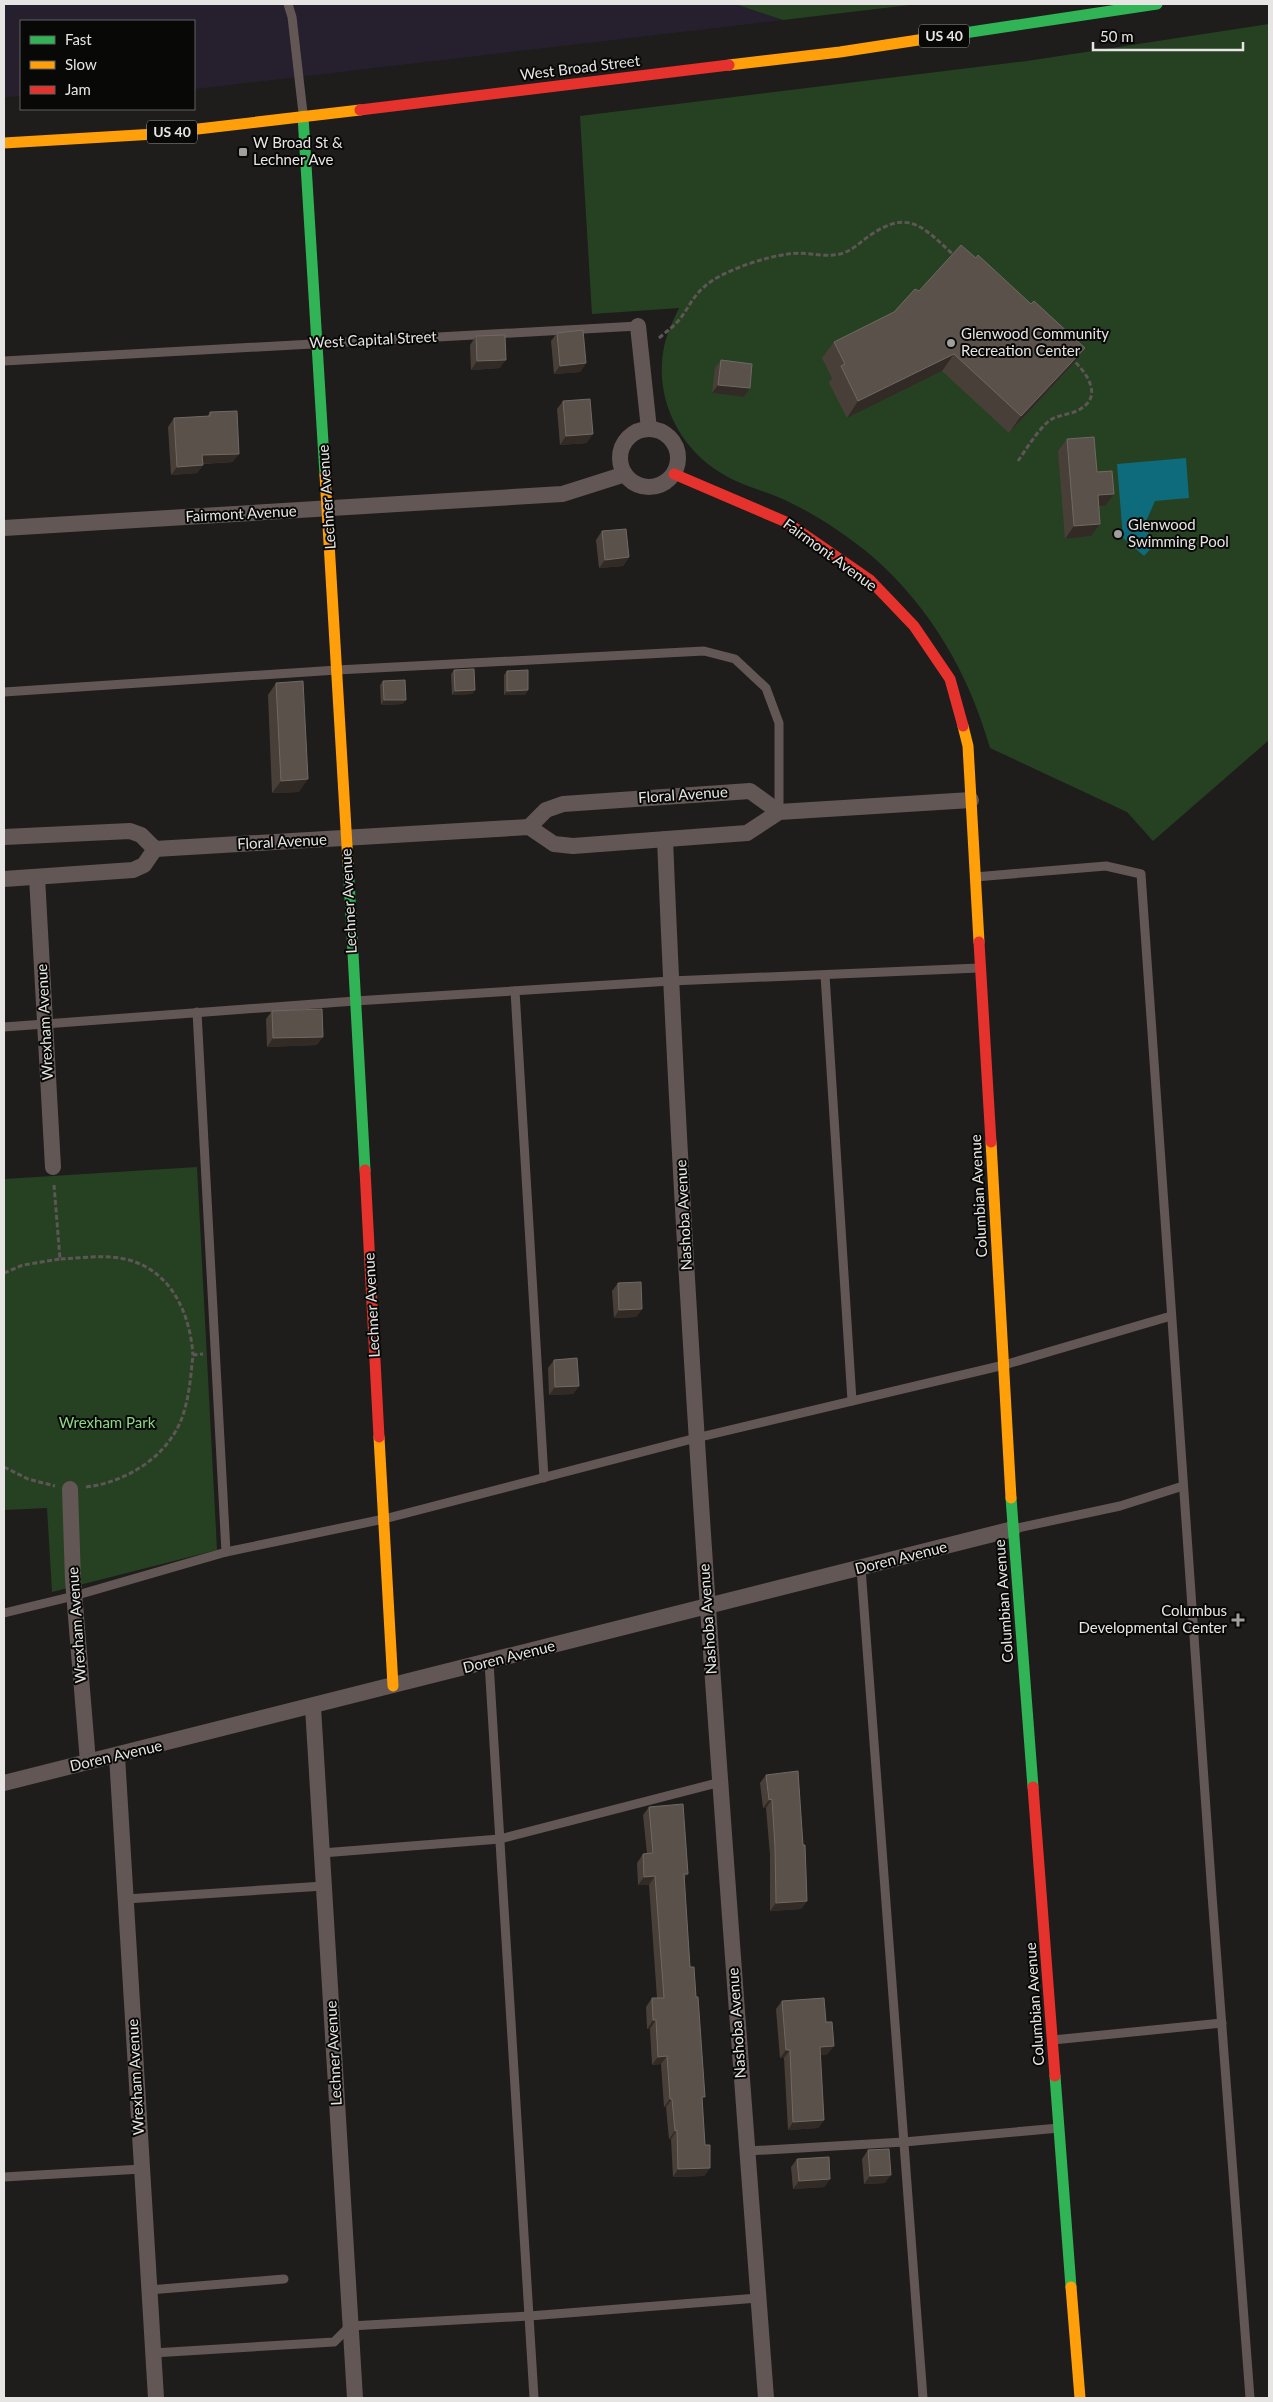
<svg xmlns="http://www.w3.org/2000/svg" width="1273" height="2402" font-family="Lato,sans-serif">
  <rect width="100%" height="100%" fill="#1e1d1b"/>
  <polygon fill="#26202e" points="4,4 735,4 783,20 194,89 194,21 21,21 21,96 4,97"/>
  <g fill="#254122">
    <polygon points="735,4 918,4 783,20"/>
    <path d="M1269,24V740L1153,841L1127,812L990,748C969,674 931,608 873,557C847,535 818,516 787,501C766,491 741,486 721,473C678,447 654,397 664,347C667,333 673,321 679,308L592,314L580,116L1027,61Z"/>
    <polygon points="197,1167 217,1550 52,1592 47,1508 4,1510 4,1179"/>
  </g>
  <polygon fill="#0d6b7b" points="1186,458 1189,498 1155,501 1144,526 1155,544 1144,556 1123,538 1117,464"/>
  <g fill="none" stroke-linecap="round" stroke-linejoin="round">
    <g stroke="#5d5655" stroke-width="3" stroke-dasharray="5 2.5" stroke-linecap="butt">
      <path d="M659,338C666,332 673,327 679,320C688,309 693,296 704,287C721,271 765,257 788,254C806,251 823,258 840,254C853,251 862,240 872,234C912,207 927,232 956,257"/>
      <path d="M1018,461C1027,448 1037,431 1049,421C1058,414 1072,415 1082,408C1102,395 1087,373 1073,360"/>
      <path d="M54,1185L60,1259C82,1258 107,1254 129,1260C172,1272 190,1314 193,1355"/>
      <polyline points="4,1273 23,1265 60,1259"/>
      <polyline points="4,1467 28,1479 55,1486"/>
      <path d="M86,1487C129,1482 174,1453 185,1408C190,1391 191,1372 193,1355L203,1354"/>
    </g>
    <g stroke="#625755" stroke-width="9">
      <polyline points="288,4 292,17 303,113"/>
      <polyline points="4,361 638,326"/>
      <polyline points="4,692 337,670 704,651 735,659 766,688 779,723 779,812"/>
      <polyline points="975,877 1106,866 1141,874 1212,1895 1250,2398"/>
      <polyline points="825,975 852,1401"/>
      <polyline points="515,991 544,1478"/>
      <polyline points="197,1012 226,1552"/>
      <polyline points="4,1027 355,1001 671,981 979,968"/>
      <polyline points="1013,1529 1120,1506 1183,1486"/>
      <polyline points="861,1568 923,2398"/>
      <polyline points="4,1613 74,1596 226,1552 384,1519 696,1438 1004,1365 1171,1316"/>
      <polyline points="489,1662 534,2398"/>
      <polyline points="322,1853 500,1839 721,1782"/>
      <polyline points="126,1899 324,1886"/>
      <polyline points="1053,2040 1222,2023"/>
      <polyline points="747,2151 904,2142 1059,2128"/>
      <polyline points="4,2177 142,2169"/>
      <polyline points="149,2290 284,2279"/>
      <polyline points="153,2353 334,2342 350,2326 529,2316 758,2298"/>
    </g>
    <g stroke="#625755" stroke-width="16">
      <polyline points="638,326 649,429"/>
      <circle cx="649" cy="458" r="29"/>
      <polyline points="4,528 562,494 625,474"/>
      <polyline points="529,827 546,810 563,804 750,791 779,812"/>
      <polyline points="4,837 130,831 141,835 155,849 529,827 554,844 573,846 747,833 779,812 971,800"/>
      <path d="M665,839C686,1360 727,1879 766,2398"/>
      <polyline points="37,877 53,1167"/>
      <polyline points="4,879 133,870 144,865 155,849"/>
      <polyline points="70,1489 73,1580 88,1762"/>
      <polyline points="313,1707 355,2398"/>
      <polyline points="117,1756 156,2398"/>
      <polyline points="4,1783 1013,1529"/>
    </g>
    <g stroke="#30b455" stroke-width="11">
      <polyline points="951,35 1157,4"/>
      <polyline points="303,116 325,475"/>
      <polyline points="348,863 365,1170"/>
      <polyline points="1011,1498 1033,1787"/>
      <polyline points="1055,2076 1071,2287"/>
    </g>
    <g stroke="#ff9f0a" stroke-width="11">
      <polyline points="729,65 840,52 951,35"/>
      <polyline points="4,143 155,134 360,110"/>
      <polyline points="325,475 348,863"/>
      <polyline points="963,726 968,746 979,942"/>
      <polyline points="991,1142 1011,1498"/>
      <polyline points="379,1437 393,1686"/>
      <polyline points="1071,2287 1080,2398"/>
    </g>
    <g stroke="#e5322d" stroke-width="11">
      <polyline points="360,110 729,65"/>
      <polyline points="674,474 786,522 870,580 914,626 950,679 963,726"/>
      <polyline points="979,942 991,1142"/>
      <polyline points="365,1170 379,1437"/>
      <polyline points="1033,1787 1055,2076"/>
    </g>
  </g>
  <g fill="#493f39">
    <polygon points="919,291 1073,364 1009,433 942,371 847,418 829,383 832,378 822,358 834,342 894,312"/>
    <polygon points="557,333 586,363 580,372 554,374 551,341"/>
    <polygon points="476,336 500,368 471,370 470,345"/>
    <polygon points="721,360 750,388 744,397 712,393 715,368"/>
    <polygon points="563,401 587,443 560,445 557,409"/>
    <polygon points="210,412 233,462 203,464 203,465 197,473 171,475 168,427 174,418 207,417"/>
    <polygon points="1067,439 1097,472 1105,506 1099,507 1091,536 1065,539 1058,451"/>
    <polygon points="602,531 629,557 623,566 599,568 596,540"/>
    <polygon points="454,670 475,690 472,694 452,695 451,674"/>
    <polygon points="507,671 528,690 525,695 504,695 504,675"/>
    <polygon points="383,681 403,704 381,705 380,685"/>
    <polygon points="276,683 299,792 272,793 268,695"/>
    <polygon points="272,1011 317,1045 267,1047 266,1019"/>
    <polygon points="618,1283 642,1309 636,1317 614,1318 612,1291"/>
    <polygon points="554,1360 579,1386 573,1394 549,1395 548,1368"/>
    <polygon points="766,1775 807,1901 801,1909 770,1911 770,1855 766,1808 763,1808 760,1783"/>
    <polygon points="649,1807 684,1880 690,1967 702,2101 705,2145 710,2168 704,2176 673,2177 671,2139 669,2139 666,2107 664,2107 661,2064 652,2065 650,2029 647,2029 646,2007 652,1998 657,1998 649,1885 638,1885 637,1863 643,1854 647,1854 643,1815"/>
    <polygon points="782,2001 828,2054 820,2055 824,2120 818,2128 788,2130 784,2058 780,2058 776,2009"/>
    <polygon points="868,2150 885,2183 864,2184 862,2159"/>
    <polygon points="797,2159 830,2179 824,2187 793,2189 791,2167"/>
  </g>
  <g fill="#312a25">
    <polygon points="1085,348 1073,364 1009,433 1021,416"/>
    <polygon points="954,354 942,371 847,418 858,401"/>
    <polygon points="506,360 500,368 471,370 477,361"/>
    <polygon points="586,363 580,372 554,374 560,366"/>
    <polygon points="718,385 750,388 744,397 712,393"/>
    <polygon points="593,434 587,443 560,445 566,436"/>
    <polygon points="239,454 233,462 196,464 202,455"/>
    <polygon points="203,465 197,473 171,475 177,467"/>
    <polygon points="1114,494 1105,506 1089,507 1098,495"/>
    <polygon points="1100,524 1091,536 1065,539 1074,526"/>
    <polygon points="629,557 623,566 599,568 605,560"/>
    <polygon points="475,690 472,694 452,695 455,691"/>
    <polygon points="528,690 525,695 504,695 507,691"/>
    <polygon points="384,700 406,700 403,704 381,705"/>
    <polygon points="308,779 299,792 272,793 281,781"/>
    <polygon points="323,1037 317,1045 267,1047 273,1038"/>
    <polygon points="642,1309 636,1317 614,1318 619,1310"/>
    <polygon points="579,1386 573,1394 549,1395 555,1387"/>
    <polygon points="772,1799 766,1808 763,1808 769,1800"/>
    <polygon points="684,1874 688,1874 682,1882"/>
    <polygon points="655,1876 649,1885 638,1885 644,1877"/>
    <polygon points="807,1901 801,1909 770,1911 776,1903"/>
    <polygon points="653,2020 656,2020 650,2029 647,2029"/>
    <polygon points="834,2046 828,2054 814,2056 820,2047"/>
    <polygon points="786,2050 790,2050 784,2058 780,2058"/>
    <polygon points="667,2056 661,2064 652,2065 658,2057"/>
    <polygon points="670,2099 672,2099 666,2107 664,2107"/>
    <polygon points="824,2120 818,2128 788,2130 793,2122"/>
    <polygon points="677,2130 671,2139 669,2139 675,2131"/>
    <polygon points="710,2168 704,2176 673,2177 678,2169"/>
    <polygon points="891,2175 885,2183 864,2184 870,2176"/>
    <polygon points="830,2179 824,2187 793,2189 799,2181"/>
  </g>
  <g fill="#5a514b" stroke="#706863">
    <polygon points="961,245 976,258 978,255 1031,304 1034,301 1085,348 1021,416 954,354 858,401 841,366 845,364 834,342 894,312 915,289 919,291"/>
    <polygon points="583,330 586,363 560,366 557,333"/>
    <polygon points="505,335 506,360 477,361 476,336"/>
    <polygon points="721,360 752,364 750,388 718,385"/>
    <polygon points="590,399 593,434 566,436 563,401"/>
    <polygon points="237,411 239,454 202,455 203,465 177,467 174,418 210,416 210,412"/>
    <polygon points="1094,437 1097,472 1112,471 1114,494 1098,495 1100,524 1074,526 1067,439"/>
    <polygon points="626,529 629,557 605,560 602,531"/>
    <polygon points="474,669 475,690 455,691 454,670"/>
    <polygon points="528,670 528,690 507,691 507,671"/>
    <polygon points="405,680 406,700 384,700 383,681"/>
    <polygon points="303,681 308,779 281,781 276,683"/>
    <polygon points="322,1009 323,1037 273,1038 272,1011"/>
    <polygon points="641,1282 642,1309 619,1310 618,1283"/>
    <polygon points="577,1358 579,1386 555,1387 554,1360"/>
    <polygon points="798,1771 803,1845 805,1845 807,1901 776,1903 775,1847 772,1799 769,1800 766,1775"/>
    <polygon points="683,1804 688,1874 684,1874 690,1967 694,1967 696,1997 698,1997 705,2097 702,2097 705,2145 710,2145 710,2168 678,2169 677,2130 675,2131 672,2099 670,2099 667,2056 658,2057 656,2020 653,2020 652,1998 664,1998 655,1876 644,1877 643,1854 653,1853 649,1807"/>
    <polygon points="824,1998 826,2022 832,2022 834,2046 820,2047 824,2120 793,2122 790,2050 786,2050 782,2001"/>
    <polygon points="889,2149 891,2175 870,2176 868,2150"/>
    <polygon points="829,2157 830,2179 799,2181 797,2159"/>
  </g>
  <g fill="#a09f9d" stroke="#080807" stroke-width="2">
    <rect x="238" y="147" width="10" height="10" rx="2.5"/>
    <circle cx="951" cy="343" r="5"/>
    <circle cx="1118" cy="534" r="5"/>
    <path d="M1235.5 1612.5h5v5h5v5h-5v5h-5v-5h-5v-5h5z"/>
  </g>
  <g text-anchor="middle" stroke-width="4" stroke-linejoin="round" paint-order="stroke">
    <g fill="#080807" stroke="#a3a3a1" stroke-width="1">
      <rect x="919" y="24.5" width="50" height="23" rx="4"/>
      <rect x="147" y="120.5" width="50" height="23" rx="4"/>
    </g>
    <g font-size="14" font-weight="bold" fill="#e6e5e3">
      <text x="944" y="41">US 40</text>
      <text x="172" y="137">US 40</text>
    </g>
    <g font-size="15" fill="#e6e5e3" stroke="#080807">
      <text transform="translate(580 68) rotate(-7)" y="5">West Broad Street</text>
      <text transform="translate(373 340) rotate(-3)" y="5">West Capital Street</text>
      <text transform="translate(327 497) rotate(-94)" y="5">Lechner Avenue</text>
      <text transform="translate(241 514) rotate(-3)" y="5">Fairmont Avenue</text>
      <text transform="translate(830 555) rotate(36)" y="5">Fairmont Avenue</text>
      <text transform="translate(683 795) rotate(-4)" y="5">Floral Avenue</text>
      <text transform="translate(282 842) rotate(-3)" y="5">Floral Avenue</text>
      <text transform="translate(349 901) rotate(-93)" y="5">Lechner Avenue</text>
      <text transform="translate(45 1022) rotate(-93)" y="5">Wrexham Avenue</text>
      <text transform="translate(979 1196) rotate(-93)" y="5">Columbian Avenue</text>
      <text transform="translate(684 1215) rotate(-93)" y="5">Nashoba Avenue</text>
      <text transform="translate(372 1305) rotate(-93)" y="5">Lechner Avenue</text>
      <text transform="translate(901 1558) rotate(-14)" y="5">Doren Avenue</text>
      <text transform="translate(1004 1601) rotate(-94)" y="5">Columbian Avenue</text>
      <text transform="translate(708 1619) rotate(-94)" y="5">Nashoba Avenue</text>
      <text transform="translate(77 1625) rotate(-94)" y="5">Wrexham Avenue</text>
      <text transform="translate(509 1657) rotate(-14)" y="5">Doren Avenue</text>
      <text transform="translate(116 1756) rotate(-13)" y="5">Doren Avenue</text>
      <text transform="translate(1035 2004) rotate(-94)" y="5">Columbian Avenue</text>
      <text transform="translate(737 2023) rotate(-94)" y="5">Nashoba Avenue</text>
      <text transform="translate(334 2053) rotate(-93)" y="5">Lechner Avenue</text>
      <text transform="translate(136 2077) rotate(-93)" y="5">Wrexham Avenue</text>
    </g>
    <g font-size="15" fill="#e6e5e3" stroke="#080807" text-anchor="start">
      <text x="253" y="148">W Broad St &amp;<tspan x="253" dy="17">Lechner Ave</tspan></text>
      <text x="961" y="339">Glenwood Community<tspan x="961" dy="17">Recreation Center</tspan></text>
      <text x="1128" y="530">Glenwood<tspan x="1128" dy="17">Swimming Pool</tspan></text>
      <text x="1227" y="1616" text-anchor="end">Columbus<tspan x="1227" dy="17">Developmental Center</tspan></text>
    </g>
    <g font-size="15" fill="#8cd984" stroke="#080807">
      <text x="107" y="1428">Wrexham Park</text>
    </g>
  </g>
  <rect width="1273" height="2402" fill="none" stroke="#e6e5e3" stroke-width="10"/>
  <rect x="20" y="20" width="175" height="90" fill="#080807" stroke="#61605f"/>
  <rect x="30" y="36" width="25" height="8" fill="#30b455" stroke="#61605f"/>
  <text x="65" y="45" font-size="15" fill="#e6e5e3">Fast</text>
  <rect x="30" y="61" width="25" height="8" fill="#ff9f0a" stroke="#61605f"/>
  <text x="65" y="70" font-size="15" fill="#e6e5e3">Slow</text>
  <rect x="30" y="86" width="25" height="8" fill="#e5322d" stroke="#61605f"/>
  <text x="65" y="95" font-size="15" fill="#e6e5e3">Jam</text>
  <path d="M1093 42v8h150v-8" fill="none" stroke="#e6e5e3" stroke-width="2.5"/>
  <text x="1100" y="42" font-size="15" fill="#e6e5e3" stroke="#080807" stroke-width="4" paint-order="stroke">50 m</text>
</svg>
